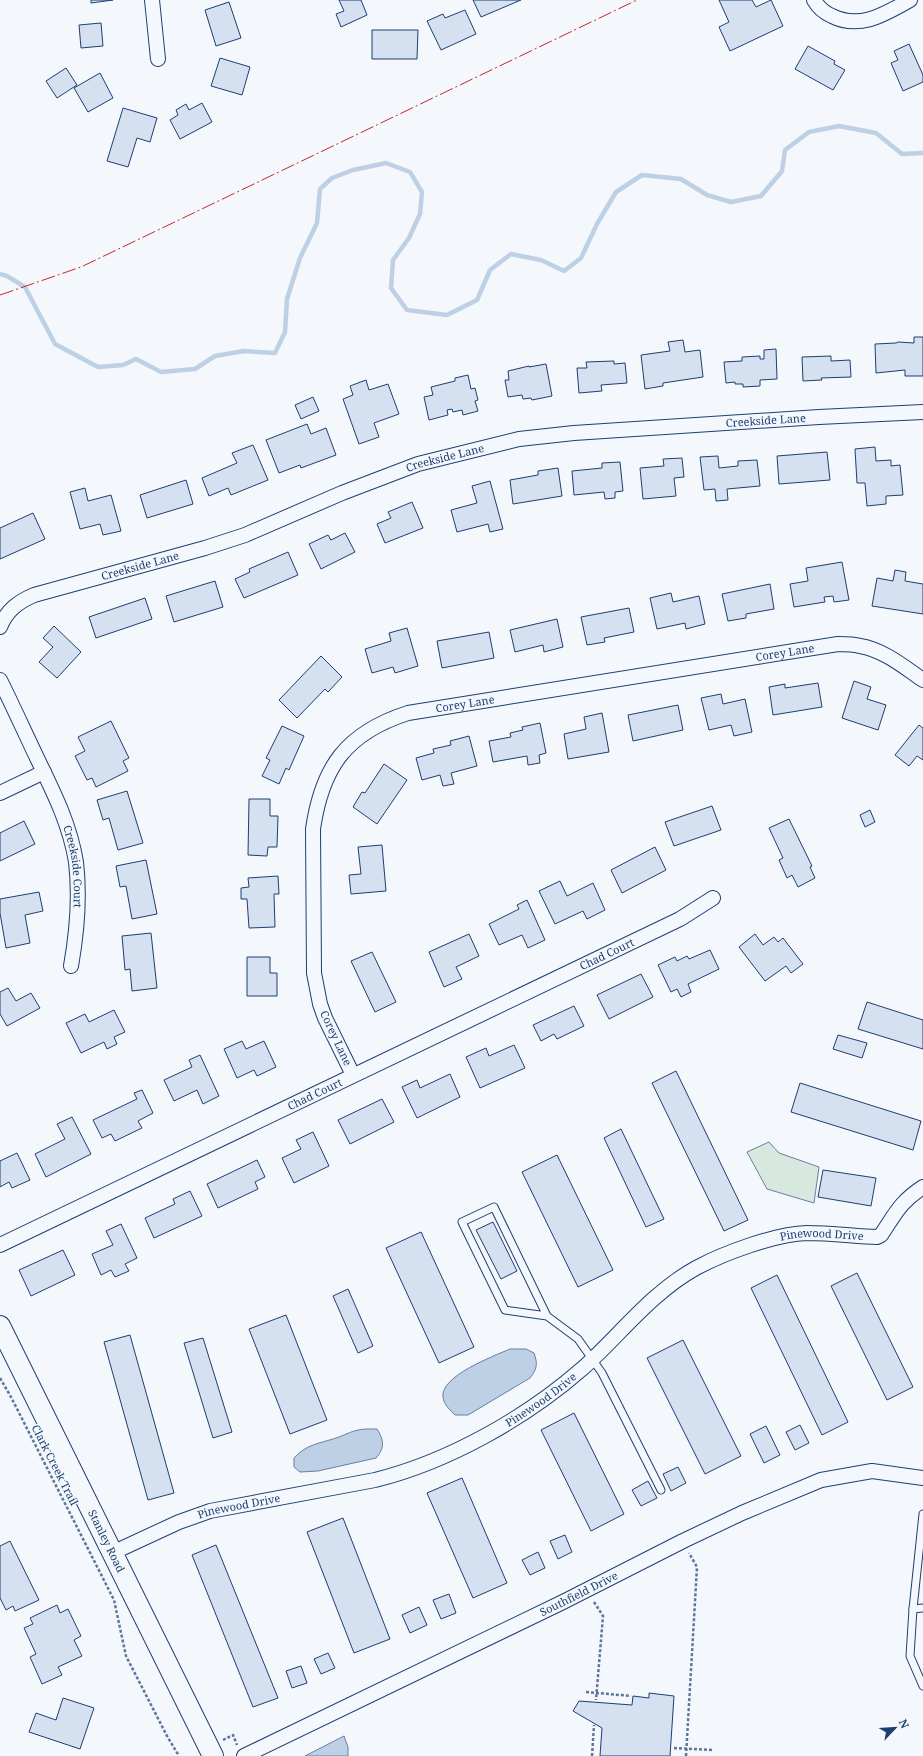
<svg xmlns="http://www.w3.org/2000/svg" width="923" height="1756" font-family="'Noto Serif',serif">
  <rect width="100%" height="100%" fill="#f4f7fb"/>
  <polygon fill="#d7e8df" stroke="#687fa3" points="769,1142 779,1153 819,1167 814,1203 767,1189 747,1152"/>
  <g fill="#bed0e5" stroke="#687fa3">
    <path d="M510,1349H526L534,1353C538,1364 537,1369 530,1378L468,1415H455C450,1410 444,1405 443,1397C440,1376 494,1356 510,1349Z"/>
    <path d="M366,1429H377C384,1440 385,1448 376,1458L318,1471L300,1472L294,1467V1458C307,1444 318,1444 336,1438C348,1434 352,1430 366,1429Z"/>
    <polygon points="344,1736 348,1747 348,1756 305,1756"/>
  </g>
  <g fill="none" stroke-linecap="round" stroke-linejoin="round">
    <polyline stroke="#bed0e5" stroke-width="4.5" points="0,274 7,276 25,287 55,344 98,367 123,365 136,359 161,372 195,369 215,356 244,351 275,353 285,332 287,299 300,258 317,223 320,189 332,178 353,170 386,163 410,172 422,192 420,214 409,238 393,260 391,288 407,310 447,315 477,300 490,270 511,254 541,260 564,271 581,258 597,224 616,192 642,175 681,179 707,195 731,202 761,196 782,171 785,150 809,132 839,126 876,133 902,154 923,153"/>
  </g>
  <g fill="#d5e0f0" stroke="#1d3f73">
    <polygon points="91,0 113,0 91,3"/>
    <polygon points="339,0 361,0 367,15 341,27 336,14 344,11"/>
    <polygon points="473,0 521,0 481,17"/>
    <polygon points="719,0 752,0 756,7 771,0 783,26 730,51 719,27 729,22"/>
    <polygon points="229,2 241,38 216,46 205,10"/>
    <polygon points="465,10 476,34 441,50 427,21 443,14 445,18"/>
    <polygon points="101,23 103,46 81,48 79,25"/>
    <polygon points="372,30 418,30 417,59 372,59"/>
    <polygon points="909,44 923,75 923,82 903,91 891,63 898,60 894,51"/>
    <polygon points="808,46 835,61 834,64 845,70 833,90 795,69"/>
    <polygon points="220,58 250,67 242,95 211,86"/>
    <polygon points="66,68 77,85 57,98 46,81"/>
    <polygon points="100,73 113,98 88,112 74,88"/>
    <polygon points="202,103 212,122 180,139 170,120 178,115 176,110 186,104 189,110"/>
    <polygon points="123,108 157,118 150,142 137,138 128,167 107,161"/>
    <polygon points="914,337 923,337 923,376 905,376 905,370 876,373 875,344 896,343 898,342 914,343"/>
    <polygon points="683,340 685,352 700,350 703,377 663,383 663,386 645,389 641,355 670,351 668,342"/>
    <polygon points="776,349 777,379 760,380 760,386 743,387 743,384 735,384 735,382 726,383 724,362 742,361 742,357 760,356 760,359 764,359 764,350"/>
    <polygon points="831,356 831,361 850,360 851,377 821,378 822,380 803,381 802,357"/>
    <polygon points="614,361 614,364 625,363 627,383 601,385 602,391 579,393 577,368 587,368 586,362"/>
    <polygon points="546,364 552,396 532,400 531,398 523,399 522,395 508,397 505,380 509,380 508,371 529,366 529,367"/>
    <polygon points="468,375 471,389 475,388 478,400 475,401 478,411 463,415 462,410 453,412 452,409 447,410 448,415 429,420 424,397 433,395 431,387 455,381 455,378"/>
    <polygon points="366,380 369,390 388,384 399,414 374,423 379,437 359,444 343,399 353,395 350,386"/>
    <polygon points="313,397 319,411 301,419 295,405"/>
    <polygon points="307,424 311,434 326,428 336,455 301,468 300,465 279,473 266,440"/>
    <polygon points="253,445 268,480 231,495 228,488 209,496 202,478 237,463 232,453"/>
    <polygon points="875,447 876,461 891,460 891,466 900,465 903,495 886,496 886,504 867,506 865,483 857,483 855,449"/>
    <polygon points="827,452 830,480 779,484 777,456"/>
    <polygon points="718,456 719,468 738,466 738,461 757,460 760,486 727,489 728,500 716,501 715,489 704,490 700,457"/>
    <polygon points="682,458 684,477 674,478 676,496 643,499 640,468 664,466 663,459"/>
    <polygon points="620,462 623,491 615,492 615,498 605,499 604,492 574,495 572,471 602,468 602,463"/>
    <polygon points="558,468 562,496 513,504 510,480 538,475 538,471"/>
    <polygon points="186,480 193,504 147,518 140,495"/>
    <polygon points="490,481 503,529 490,532 488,524 457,532 451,510 477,503 472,486"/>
    <polygon points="85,488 88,501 111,495 121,531 103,535 100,524 80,529 70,492"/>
    <polygon points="412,502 423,528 385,543 377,524 391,518 388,512"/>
    <polygon points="33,513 45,539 0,559 0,528"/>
    <polygon points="345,533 355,552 321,569 309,544 328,535 331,540"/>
    <polygon points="288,552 298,575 244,598 235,579 250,572 249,569"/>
    <polygon points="842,562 849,600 834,602 833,596 824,597 825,602 794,607 790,584 808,581 806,568"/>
    <polygon points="895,570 906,572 905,581 923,584 923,614 872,606 877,578 893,581"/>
    <polygon points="215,581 223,607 174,622 166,596"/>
    <polygon points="770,584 774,609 746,614 746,618 728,621 722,594"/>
    <polygon points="671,593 673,602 699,596 705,624 686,629 685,623 657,629 650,598"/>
    <polygon points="145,598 152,619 96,638 89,617"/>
    <polygon points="629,608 634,632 604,638 605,642 587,645 581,617"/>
    <polygon points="557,619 563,647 544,652 543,645 515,652 510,630"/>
    <polygon points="54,626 81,652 57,678 39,662 53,647 43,638"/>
    <polygon points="407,628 418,666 395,673 393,667 372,673 365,649 391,641 389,633"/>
    <polygon points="489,632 494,658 442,668 437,641"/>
    <polygon points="321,656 342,677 328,692 325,689 297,718 279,700"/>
    <polygon points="854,681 871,687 867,699 886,705 878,730 842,718"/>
    <polygon points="818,683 822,707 773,715 769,687 785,684 785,688"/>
    <polygon points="721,694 723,704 745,699 752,732 734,736 731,725 709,730 701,698"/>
    <polygon points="678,705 683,730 633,741 628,715"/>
    <polygon points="602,713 609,752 568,759 564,734 586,729 584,717"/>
    <polygon points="111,721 129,758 123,761 128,771 96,787 92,778 87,780 75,756 85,751 78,737"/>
    <polygon points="540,723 546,753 539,755 540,763 528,765 527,756 493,762 489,741 511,737 510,733 523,730 522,727"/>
    <polygon points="919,725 923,728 923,760 917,756 909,766 895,755"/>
    <polygon points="282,726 304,736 289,770 286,768 279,784 262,776 270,760 266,758"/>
    <polygon points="469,736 477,766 451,773 454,784 443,786 440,775 422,780 416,758 434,753 433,749 451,745 450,741"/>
    <polygon points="384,764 407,780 377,824 353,807 362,792 365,793"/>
    <polygon points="127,791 143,843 118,850 109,818 103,820 97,800"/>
    <polygon points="249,799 270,799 270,816 278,816 277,847 268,847 267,856 248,855"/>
    <polygon points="712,806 721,830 674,846 665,822"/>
    <polygon points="870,810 875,822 865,827 860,815"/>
    <polygon points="789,819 812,866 810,867 815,878 798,887 792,875 787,878 779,860 783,858 769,828"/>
    <polygon points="24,821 35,844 0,861 0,833"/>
    <polygon points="382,845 386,891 351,894 349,875 361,874 358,847"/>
    <polygon points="655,847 666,870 622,893 611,870"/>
    <polygon points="146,860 157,914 132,919 126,886 120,887 116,866"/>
    <polygon points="278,876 279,894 274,894 275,927 249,928 247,899 241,899 241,888 249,887 248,878"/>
    <polygon points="560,881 567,896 593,883 605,910 587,919 583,911 555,924 539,891"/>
    <polygon points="39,892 43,911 25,915 30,943 6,948 0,913 0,899"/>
    <polygon points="527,900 545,940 528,948 522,935 499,945 489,924 519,909 517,905"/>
    <polygon points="151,933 157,988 132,991 130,969 125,970 122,936"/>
    <polygon points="469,934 479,956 456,967 462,979 444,987 429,952"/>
    <polygon points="755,934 763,945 774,937 778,942 783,938 803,964 791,973 786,966 765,981 739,947"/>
    <polygon points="710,950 719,969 688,984 691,992 681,997 677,989 671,992 658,965 675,957 677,961 687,956 689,959"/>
    <polygon points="372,952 396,1002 375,1012 351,961"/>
    <polygon points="247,957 270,957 270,973 277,973 277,996 247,996"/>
    <polygon points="641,974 653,997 609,1019 597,995"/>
    <polygon points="8,988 16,1001 31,993 40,1008 7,1026 0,1014 0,992"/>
    <polygon points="867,1002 923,1020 923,1049 858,1029"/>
    <polygon points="574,1006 584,1026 557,1039 554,1034 541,1041 533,1025"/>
    <polygon points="114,1010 125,1032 114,1037 117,1044 107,1049 104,1042 81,1053 66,1023 85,1014 89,1022"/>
    <polygon points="838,1035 867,1043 862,1058 833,1049"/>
    <polygon points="242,1041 246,1049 264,1041 276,1067 257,1076 254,1070 237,1078 224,1049"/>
    <polygon points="514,1045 525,1068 480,1088 466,1057 486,1048 489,1056"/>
    <polygon points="200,1055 219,1096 203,1104 197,1090 174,1101 164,1080 192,1067 189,1060"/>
    <polygon points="676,1071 748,1220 724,1231 652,1083"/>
    <polygon points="450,1074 460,1097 417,1118 402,1087 417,1080 420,1088"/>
    <polygon points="800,1083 921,1121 913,1150 791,1112"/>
    <polygon points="142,1090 153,1113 138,1121 142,1128 115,1141 111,1134 102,1138 93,1120 137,1099 134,1093"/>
    <polygon points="382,1099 394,1122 350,1144 338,1120"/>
    <polygon points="72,1117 91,1154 46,1177 35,1154 65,1139 57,1124"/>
    <polygon points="621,1129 664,1219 646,1227 604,1138"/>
    <polygon points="313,1132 329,1166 294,1183 282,1158 301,1149 296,1140"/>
    <polygon points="17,1153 30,1180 12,1188 9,1182 0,1187 0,1161"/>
    <polygon points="557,1155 613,1270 578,1287 522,1172"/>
    <polygon points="257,1160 265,1177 255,1182 258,1189 218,1208 207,1184"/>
    <polygon points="823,1170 876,1178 871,1206 818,1197"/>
    <polygon points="190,1191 202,1216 154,1238 145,1218 175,1204 173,1199"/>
    <polygon points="493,1222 517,1271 501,1279 476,1230"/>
    <polygon points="121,1224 137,1258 125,1264 129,1271 115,1277 111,1270 101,1275 92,1254 113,1245 106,1231"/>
    <polygon points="421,1232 474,1347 439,1363 386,1248"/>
    <polygon points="63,1250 75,1275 31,1296 19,1270"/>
    <polygon points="857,1273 913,1387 887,1400 831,1286"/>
    <polygon points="777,1275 848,1422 822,1435 751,1288"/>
    <polygon points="348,1289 373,1346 358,1353 333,1296"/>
    <polygon points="286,1315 327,1420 290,1434 249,1329"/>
    <polygon points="130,1335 174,1493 148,1500 104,1342"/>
    <polygon points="203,1338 232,1432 213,1438 184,1343"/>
    <polygon points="683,1340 741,1456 705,1474 647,1358"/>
    <polygon points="574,1413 624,1514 591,1531 541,1430"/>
    <polygon points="800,1425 809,1443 795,1450 786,1432"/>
    <polygon points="766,1426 780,1455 764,1463 750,1434"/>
    <polygon points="678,1467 686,1483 671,1491 663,1474"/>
    <polygon points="462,1478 507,1583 473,1598 427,1493"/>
    <polygon points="648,1481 657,1498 641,1506 632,1490"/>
    <polygon points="343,1518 390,1639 354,1653 307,1532"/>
    <polygon points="565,1535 572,1552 558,1559 550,1541"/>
    <polygon points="10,1541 39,1600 15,1611 13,1606 6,1610 0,1598 0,1546"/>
    <polygon points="216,1545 278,1698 253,1707 192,1555"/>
    <polygon points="538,1552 545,1568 530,1575 522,1560"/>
    <polygon points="449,1594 456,1613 441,1619 433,1600"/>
    <polygon points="57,1605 60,1613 68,1609 81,1636 74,1640 82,1656 58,1667 62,1675 42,1684 30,1657 36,1654 24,1628 33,1624 30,1618"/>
    <polygon points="419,1607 427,1625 410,1633 402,1615"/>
    <polygon points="328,1653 335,1668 321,1674 314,1659"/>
    <polygon points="301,1666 307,1683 292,1688 286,1671"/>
    <polygon points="649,1693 674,1696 670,1756 600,1756 602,1728 573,1711 579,1701 632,1705 633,1696 649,1698"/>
    <polygon points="63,1698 94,1708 80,1749 29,1732 36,1713 56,1720"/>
  </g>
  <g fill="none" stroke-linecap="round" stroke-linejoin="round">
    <defs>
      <g id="lane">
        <polyline points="547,1316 505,1310 462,1222 494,1207 547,1316 578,1339 602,1373 661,1490"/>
        <polyline points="923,1514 913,1609 910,1656 923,1686"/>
        <polyline points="913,1609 923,1608"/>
      </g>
      <g id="street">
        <polyline points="152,0 158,59"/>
        <path d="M814,0C818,7 825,13 832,16C860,30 885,14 910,0"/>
        <path id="s1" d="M0,627C7,610 18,602 34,595L205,548L245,535L342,493L418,464L519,439L574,433L819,417L923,412"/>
        <path id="s2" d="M0,680C13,706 25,733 38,760C54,793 70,825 76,862C80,896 77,932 71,966"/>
        <polyline points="0,793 44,772"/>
        <path id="s3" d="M353,1075L325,1018L320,1004L314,973L313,829C322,767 346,733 408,713L838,644C846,644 853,644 860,646C884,650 904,667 923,680"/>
        <path id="s4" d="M0,1245L680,919L713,898"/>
        <path id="s5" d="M112,1553L179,1522L210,1511L375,1480C448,1462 526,1418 583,1368C620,1335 651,1293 696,1268C724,1253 775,1234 807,1233C830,1233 854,1236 877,1237L881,1235C896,1213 900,1202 923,1187"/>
        <path id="s6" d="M244,1756L563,1602L683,1541L742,1513L821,1480L872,1471L923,1478"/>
      </g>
      <g id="secondary">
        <path id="s7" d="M0,1326L213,1756"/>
      </g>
    </defs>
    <use href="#lane" stroke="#1d3f73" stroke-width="9"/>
    <use href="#street" stroke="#1d3f73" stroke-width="16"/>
    <use href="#secondary" stroke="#1d3f73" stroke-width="22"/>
    <g stroke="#5e769c" stroke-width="2.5" stroke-dasharray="3 2" stroke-linecap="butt">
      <polyline points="0,1378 11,1397 114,1600 126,1656 167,1736 179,1756"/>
      <polyline points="594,1602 603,1616 596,1700"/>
      <polyline points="586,1692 631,1696"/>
      <polyline points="223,1740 233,1735 237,1745"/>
      <polyline points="674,1748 712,1750"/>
      <polyline points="592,1756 594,1725"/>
      <polyline points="686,1756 697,1567 689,1553"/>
    </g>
    <use href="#lane" stroke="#f4f7fb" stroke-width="7"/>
    <use href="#street" stroke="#f4f7fb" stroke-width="14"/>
    <use href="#secondary" stroke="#f4f7fb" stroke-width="20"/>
    <polyline stroke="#c62828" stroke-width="1" stroke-dasharray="14 3 2 3" stroke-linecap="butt" points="0,295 81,267 637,0"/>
  </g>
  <g text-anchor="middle" stroke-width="3" stroke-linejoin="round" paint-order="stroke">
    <g font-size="11" fill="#1d3f73" stroke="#f4f7fb">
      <text dy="4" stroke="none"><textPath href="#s1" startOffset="806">Creekside Lane</textPath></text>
      <text dy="4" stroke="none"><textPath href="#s1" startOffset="482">Creekside Lane</textPath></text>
      <text dy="4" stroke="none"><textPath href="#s1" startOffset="158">Creekside Lane</textPath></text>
      <text dy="4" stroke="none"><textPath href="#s3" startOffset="796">Corey Lane</textPath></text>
      <text dy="4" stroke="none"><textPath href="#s3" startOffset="472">Corey Lane</textPath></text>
      <text dy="4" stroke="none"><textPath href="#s2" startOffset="202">Creekside Court</textPath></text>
      <text dy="4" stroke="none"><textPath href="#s4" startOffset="673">Chad Court</textPath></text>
      <text transform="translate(336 1038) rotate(65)" y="4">Corey Lane</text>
      <text dy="4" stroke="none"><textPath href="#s4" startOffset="349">Chad Court</textPath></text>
      <text dy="4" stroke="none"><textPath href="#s5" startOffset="796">Pinewood Drive</textPath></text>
      <text dy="4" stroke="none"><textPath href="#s5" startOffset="460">Pinewood Drive</textPath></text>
      <text transform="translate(55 1465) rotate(63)" y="4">Clark Creek Trail</text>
      <text dy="4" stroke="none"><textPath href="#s5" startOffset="136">Pinewood Drive</textPath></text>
      <text dy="4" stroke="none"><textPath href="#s7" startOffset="240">Stanley Road</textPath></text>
      <text dy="4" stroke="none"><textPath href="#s6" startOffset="372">Southfield Drive</textPath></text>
    </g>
  </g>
  <g transform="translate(895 1728) rotate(65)" stroke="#f4f7fb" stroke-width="3" paint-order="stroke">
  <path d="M0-3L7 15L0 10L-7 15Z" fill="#1d3f73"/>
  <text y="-6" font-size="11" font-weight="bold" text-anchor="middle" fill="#1d3f73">N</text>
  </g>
</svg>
